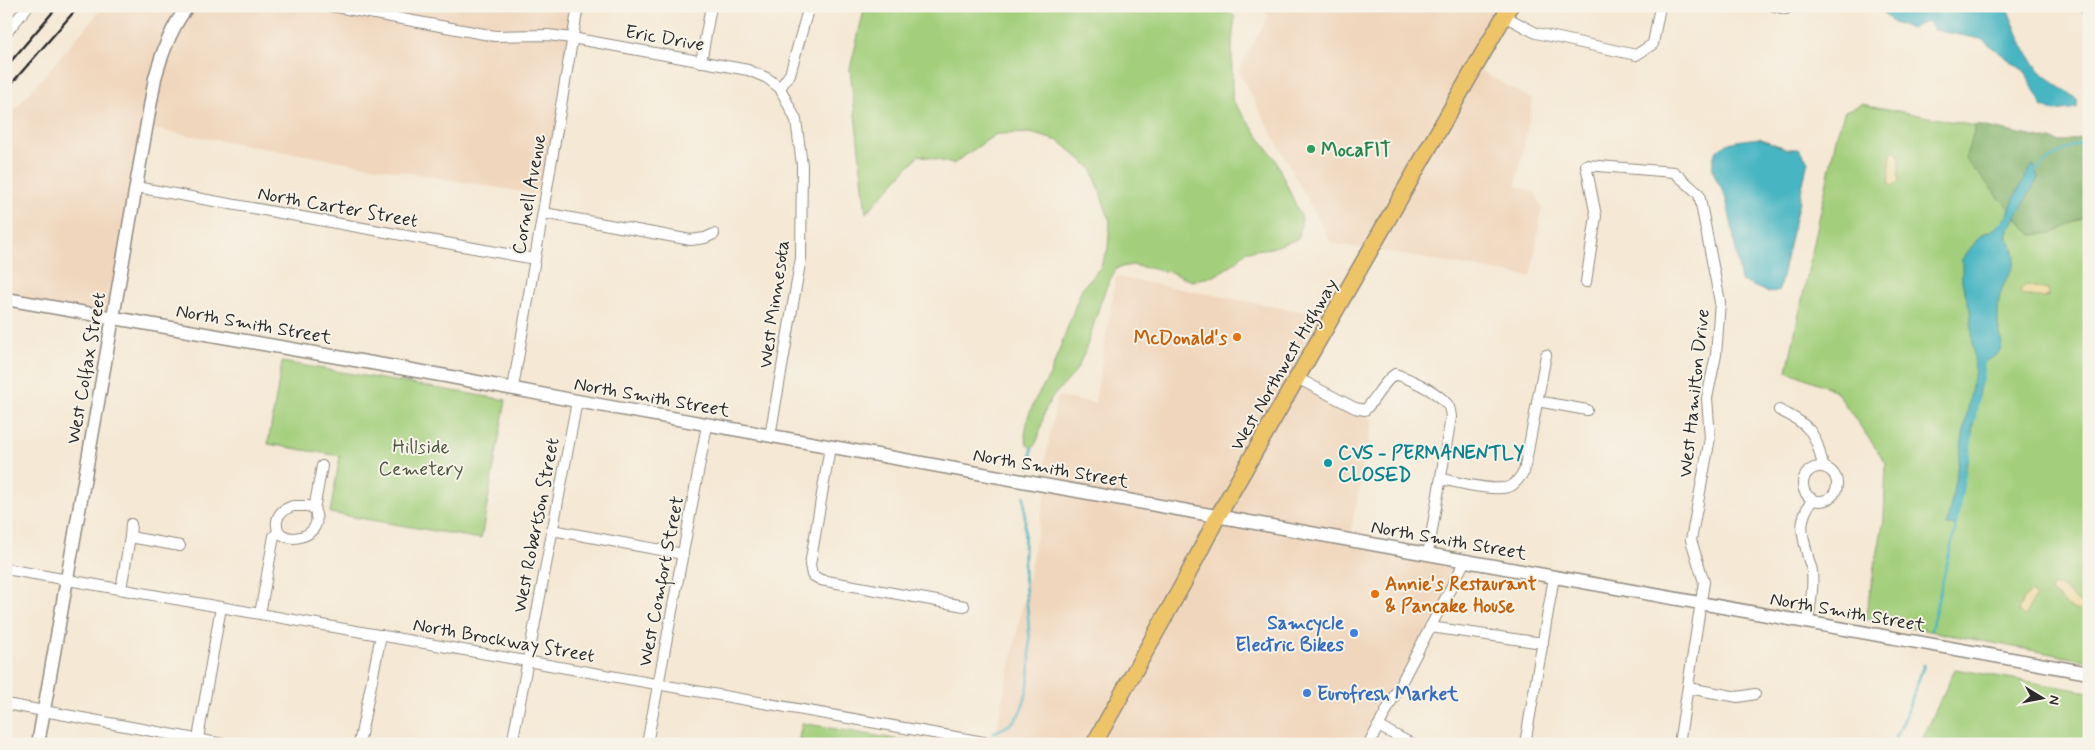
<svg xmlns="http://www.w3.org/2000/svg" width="2095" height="750" font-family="Mynerve,sans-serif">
  <rect width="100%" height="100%" fill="#f7f3e8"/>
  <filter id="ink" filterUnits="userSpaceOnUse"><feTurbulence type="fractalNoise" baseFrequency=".02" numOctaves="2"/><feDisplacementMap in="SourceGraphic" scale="10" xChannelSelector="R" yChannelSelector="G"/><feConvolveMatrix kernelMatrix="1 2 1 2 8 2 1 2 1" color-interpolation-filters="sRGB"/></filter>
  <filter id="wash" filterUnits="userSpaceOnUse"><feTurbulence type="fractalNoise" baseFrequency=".0096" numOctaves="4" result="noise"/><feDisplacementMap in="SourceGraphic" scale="20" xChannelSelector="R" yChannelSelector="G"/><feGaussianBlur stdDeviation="1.12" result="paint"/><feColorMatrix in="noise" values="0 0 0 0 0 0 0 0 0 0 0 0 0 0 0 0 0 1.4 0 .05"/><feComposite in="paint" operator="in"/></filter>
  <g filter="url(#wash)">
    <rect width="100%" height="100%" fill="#f5e8d4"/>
    <g fill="#f0d6bc">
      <polygon points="104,6 578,6 546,196 146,128 112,318 6,299 6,120"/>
      <polygon points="1257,6 1510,6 1475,68 1533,100 1516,185 1535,193 1542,207 1531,277 1331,243 1238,71 1269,15"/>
      <polygon points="1116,277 1332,317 1297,378 1355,408 1373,420 1349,540 1465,561 1369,744 1262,744 1237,739 1235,744 932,744 935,733 994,743 1047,486 1044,468 1057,397 1095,403"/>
    </g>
    <g fill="#a3cf7b" stroke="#677d53">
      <path d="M865,6H1224L1235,17L1232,42V100L1275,159L1302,219L1298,239L1271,248L1247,251L1237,261L1216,275L1192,281L1170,272L1132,265L1117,268C1097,297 1094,336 1078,367C1070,382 1054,391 1047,406C1042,416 1040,443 1032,448L1027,445L1025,435L1028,417L1036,398L1050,375L1082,288L1100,268L1108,249L1110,221L1092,169L1059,141L1030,133L996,134L953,164L919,155L866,213L850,69Z"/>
      <polygon points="1862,104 2072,145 2089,140 2089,661 1865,619 1884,519 1886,463 1835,390 1787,371 1837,134 1845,111"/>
      <polygon points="282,362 506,400 481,539 330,513 340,456 268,444"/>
      <polygon points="1955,669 2089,692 2089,744 1920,744"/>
      <polygon points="802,723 923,744 798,744"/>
    </g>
    <polygon fill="#82b26b" stroke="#566e4b" points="1976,125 2060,142 2089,136 2089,214 2054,233 2032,235 1965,159"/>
    <g fill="#eeda9e" stroke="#8c8264">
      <path d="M1895,150C1905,157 1896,171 1899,181L1894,186L1890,184C1889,181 1890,157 1891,153Z"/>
      <path d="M2025,285L2048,290L2049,296L2043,298C2036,295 2028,298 2021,294L2020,291Z"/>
      <path d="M2052,585L2061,587L2083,606L2078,611C2067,609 2060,597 2050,592Z"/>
      <polygon points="2031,592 2036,596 2029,607 2026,615 2024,616 2018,611 2023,599"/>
    </g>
    <g fill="#47b5c2" stroke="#397076">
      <path d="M1878,6H2006C2017,30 2025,59 2046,76C2056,85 2067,92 2077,99V108L2054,111L2043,107L2024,71L1981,39L1934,30L1930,23L1926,21L1911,29L1891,21Z"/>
      <path d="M1759,138L1787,149H1798L1808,161L1779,290L1769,293L1741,281C1736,254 1733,226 1726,200C1722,185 1708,174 1714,156C1720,140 1745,140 1759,138Z"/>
      <path d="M2033,164L2038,178L2006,235C2023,264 2012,263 2002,289C1998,298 1998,310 1998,320C1997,329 2005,343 2000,351C1997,356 1989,359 1984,362L1956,525H1947L1975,370L1970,309L1962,282V259L1981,235L1994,229L2007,216L2015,196Z"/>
    </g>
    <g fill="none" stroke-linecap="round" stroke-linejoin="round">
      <g stroke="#47b5c2" stroke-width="2.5">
        <path d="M2033,173C2049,158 2068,146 2089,140"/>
        <polyline points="1981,383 1984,362"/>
        <polyline points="1974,422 1978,398"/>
        <polyline points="1968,459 1972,435"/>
        <polyline points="1030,467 1032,448"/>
        <polyline points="1931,630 1956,525 1965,472"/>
        <path d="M993,733C1004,728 1013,725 1019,714C1039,677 1026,610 1024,569C1023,545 1027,520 1024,496"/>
        <polyline points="1893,744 1902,725 1924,665"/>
      </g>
    </g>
  </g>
  <g filter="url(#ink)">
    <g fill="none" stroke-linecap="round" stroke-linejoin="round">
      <defs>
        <g id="minor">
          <polyline points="331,6 495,36 548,35 572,38 748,70 767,78 780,88"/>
          <polyline points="1774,6 1786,9 1789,6"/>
          <polyline points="2084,6 2089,14"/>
          <polyline points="1504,16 1536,33 1636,55 1653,44 1660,6"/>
          <polyline points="6,33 28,6"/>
          <polyline points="701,62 711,6"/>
          <polyline points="136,187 535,259"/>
          <polyline points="544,213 691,240 705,238 714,234"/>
          <polyline points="1586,282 1596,216 1586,165 1674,172 1699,194 1720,302 1716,355 1707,398 1710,438 1691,540 1704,582 1679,744"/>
          <path d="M1297,378L1355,408L1365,410C1376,399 1382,383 1395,374C1408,378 1436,391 1445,402C1450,406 1450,410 1451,417L1428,554"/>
          <polyline points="513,388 578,6"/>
          <polyline points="1537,401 1587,410"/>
          <path d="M1779,410C1810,424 1817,434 1823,467"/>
          <polyline points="770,436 801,258 802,165 796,120 780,88 790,74 809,6"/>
          <polyline points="830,447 810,565 812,575 821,580 964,606"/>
          <circle cx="1820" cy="484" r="17"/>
          <path d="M1441,479C1457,482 1497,493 1511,486C1516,484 1520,476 1524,472L1546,355"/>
          <path d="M293,506H308L314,509C329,540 273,549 277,521C279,511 285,509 293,506Z"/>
          <polyline points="314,509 322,466"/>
          <polyline points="552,530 683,554"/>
          <polyline points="130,537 131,524"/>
          <polyline points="6,569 995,744"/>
          <polyline points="121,589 130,537 180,546"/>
          <polyline points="260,614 274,536 279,532"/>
          <path d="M1808,622C1810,605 1814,589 1812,572C1812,567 1809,563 1808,557C1802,533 1797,521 1813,499"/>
          <polyline points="1430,627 1543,643"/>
          <polyline points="1688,688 1738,697 1755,694"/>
          <polyline points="6,704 223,744"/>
          <polyline points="1378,726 1412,744"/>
          <polyline points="197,744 221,607"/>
          <polyline points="359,744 381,635"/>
          <polyline points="512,744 577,401"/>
          <polyline points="647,744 707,425"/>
          <polyline points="1369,744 1465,561"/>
          <polyline points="1525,744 1554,577"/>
        </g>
        <g id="tertiary">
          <polyline points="6,299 446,376 577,401 2089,673"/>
          <path d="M38,744L155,78C162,53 171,27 188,6"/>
        </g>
        <polyline id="primary" points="1094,744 1183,584 1218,516 1510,6"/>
      </defs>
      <use href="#minor" stroke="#908a80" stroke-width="12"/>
      <use href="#tertiary" stroke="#908a80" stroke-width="15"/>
      <use href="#primary" stroke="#908a80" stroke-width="18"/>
      <use href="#minor" stroke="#fff" stroke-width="10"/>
      <use href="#tertiary" stroke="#fff" stroke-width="12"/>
      <use href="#primary" stroke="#eec469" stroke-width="15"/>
      <g stroke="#2b2b2b" stroke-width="2.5">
        <polyline points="6,67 58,6"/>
        <polyline points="6,90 79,6"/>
      </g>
    </g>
  </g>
  <circle fill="#2e9e5b" stroke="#f7f3e8" stroke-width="2" cx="1311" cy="149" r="5"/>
  <g fill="#e8710a" stroke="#f7f3e8" stroke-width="2">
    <circle cx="1237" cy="337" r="5"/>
    <circle cx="1375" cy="594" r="5"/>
  </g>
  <circle fill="#0f9aa8" stroke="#f7f3e8" stroke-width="2" cx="1328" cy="463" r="5"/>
  <g fill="#3f7fe0" stroke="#f7f3e8" stroke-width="2">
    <circle cx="1354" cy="633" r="5"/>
    <circle cx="1307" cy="693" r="5"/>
  </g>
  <g text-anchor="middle" stroke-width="4" stroke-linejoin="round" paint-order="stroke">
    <g font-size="19" fill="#2b2b2b" stroke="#f7f3e8">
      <text transform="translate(665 37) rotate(10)" y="7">Eric Drive</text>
      <text transform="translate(528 194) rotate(-80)" y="7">Cornell Avenue</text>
      <text transform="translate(338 206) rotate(10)" y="7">North Carter Street</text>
      <text transform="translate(773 304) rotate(-82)" y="7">West Minnesota</text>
      <text transform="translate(254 323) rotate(10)" y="7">North Smith Street</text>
      <text transform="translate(1283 364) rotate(-60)" y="7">West Northwest Highway</text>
      <text transform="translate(85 368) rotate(-80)" y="7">West Colfax Street</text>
      <text transform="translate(1693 393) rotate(-84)" y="7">West Hamilton Drive</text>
      <text transform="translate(652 396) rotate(10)" y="7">North Smith Street</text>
      <text transform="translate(1051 467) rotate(10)" y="7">North Smith Street</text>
      <text transform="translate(535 525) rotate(-79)" y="7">West Robertson Street</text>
      <text transform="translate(1449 539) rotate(10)" y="7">North Smith Street</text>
      <text transform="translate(660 581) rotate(-79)" y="7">West Comfort Street</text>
      <text transform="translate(1848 611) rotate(10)" y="7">North Smith Street</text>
      <text transform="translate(504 639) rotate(10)" y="7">North Brockway Street</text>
    </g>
    <g font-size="19" font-weight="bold" fill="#27864d" stroke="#f7f3e8" text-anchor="start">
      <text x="1321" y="156">MocaFIT</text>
    </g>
    <g font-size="19" font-weight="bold" fill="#c56008" stroke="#f7f3e8" text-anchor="end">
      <text x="1227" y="344">McDonald's</text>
      <text x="1385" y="590" text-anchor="start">Annie's Restaurant<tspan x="1385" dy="22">&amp; Pancake House</tspan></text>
    </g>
    <g font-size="19" fill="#49543f" stroke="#f7f3e8">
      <text x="421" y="453">Hillside<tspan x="421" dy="22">Cemetery</tspan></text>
    </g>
    <g font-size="19" font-weight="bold" fill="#0d838f" stroke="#f7f3e8" text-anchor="start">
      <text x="1338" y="459">CVS - PERMANENTLY<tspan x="1338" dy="22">CLOSED</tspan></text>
    </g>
    <g font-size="19" font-weight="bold" fill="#366cbe" stroke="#f7f3e8" text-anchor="end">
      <text x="1344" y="629">Samcycle<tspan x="1344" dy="22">Electric Bikes</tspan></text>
      <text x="1317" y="700" text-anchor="start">Eurofresh Market</text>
    </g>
  </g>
  <rect width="2095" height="750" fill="none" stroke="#f7f3e8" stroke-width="25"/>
  <g transform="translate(2042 698) rotate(100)" stroke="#f7f3e8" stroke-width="4" paint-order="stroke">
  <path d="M0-4L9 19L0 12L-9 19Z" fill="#2b2b2b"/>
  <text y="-8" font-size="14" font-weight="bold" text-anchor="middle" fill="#2b2b2b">N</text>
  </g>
</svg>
